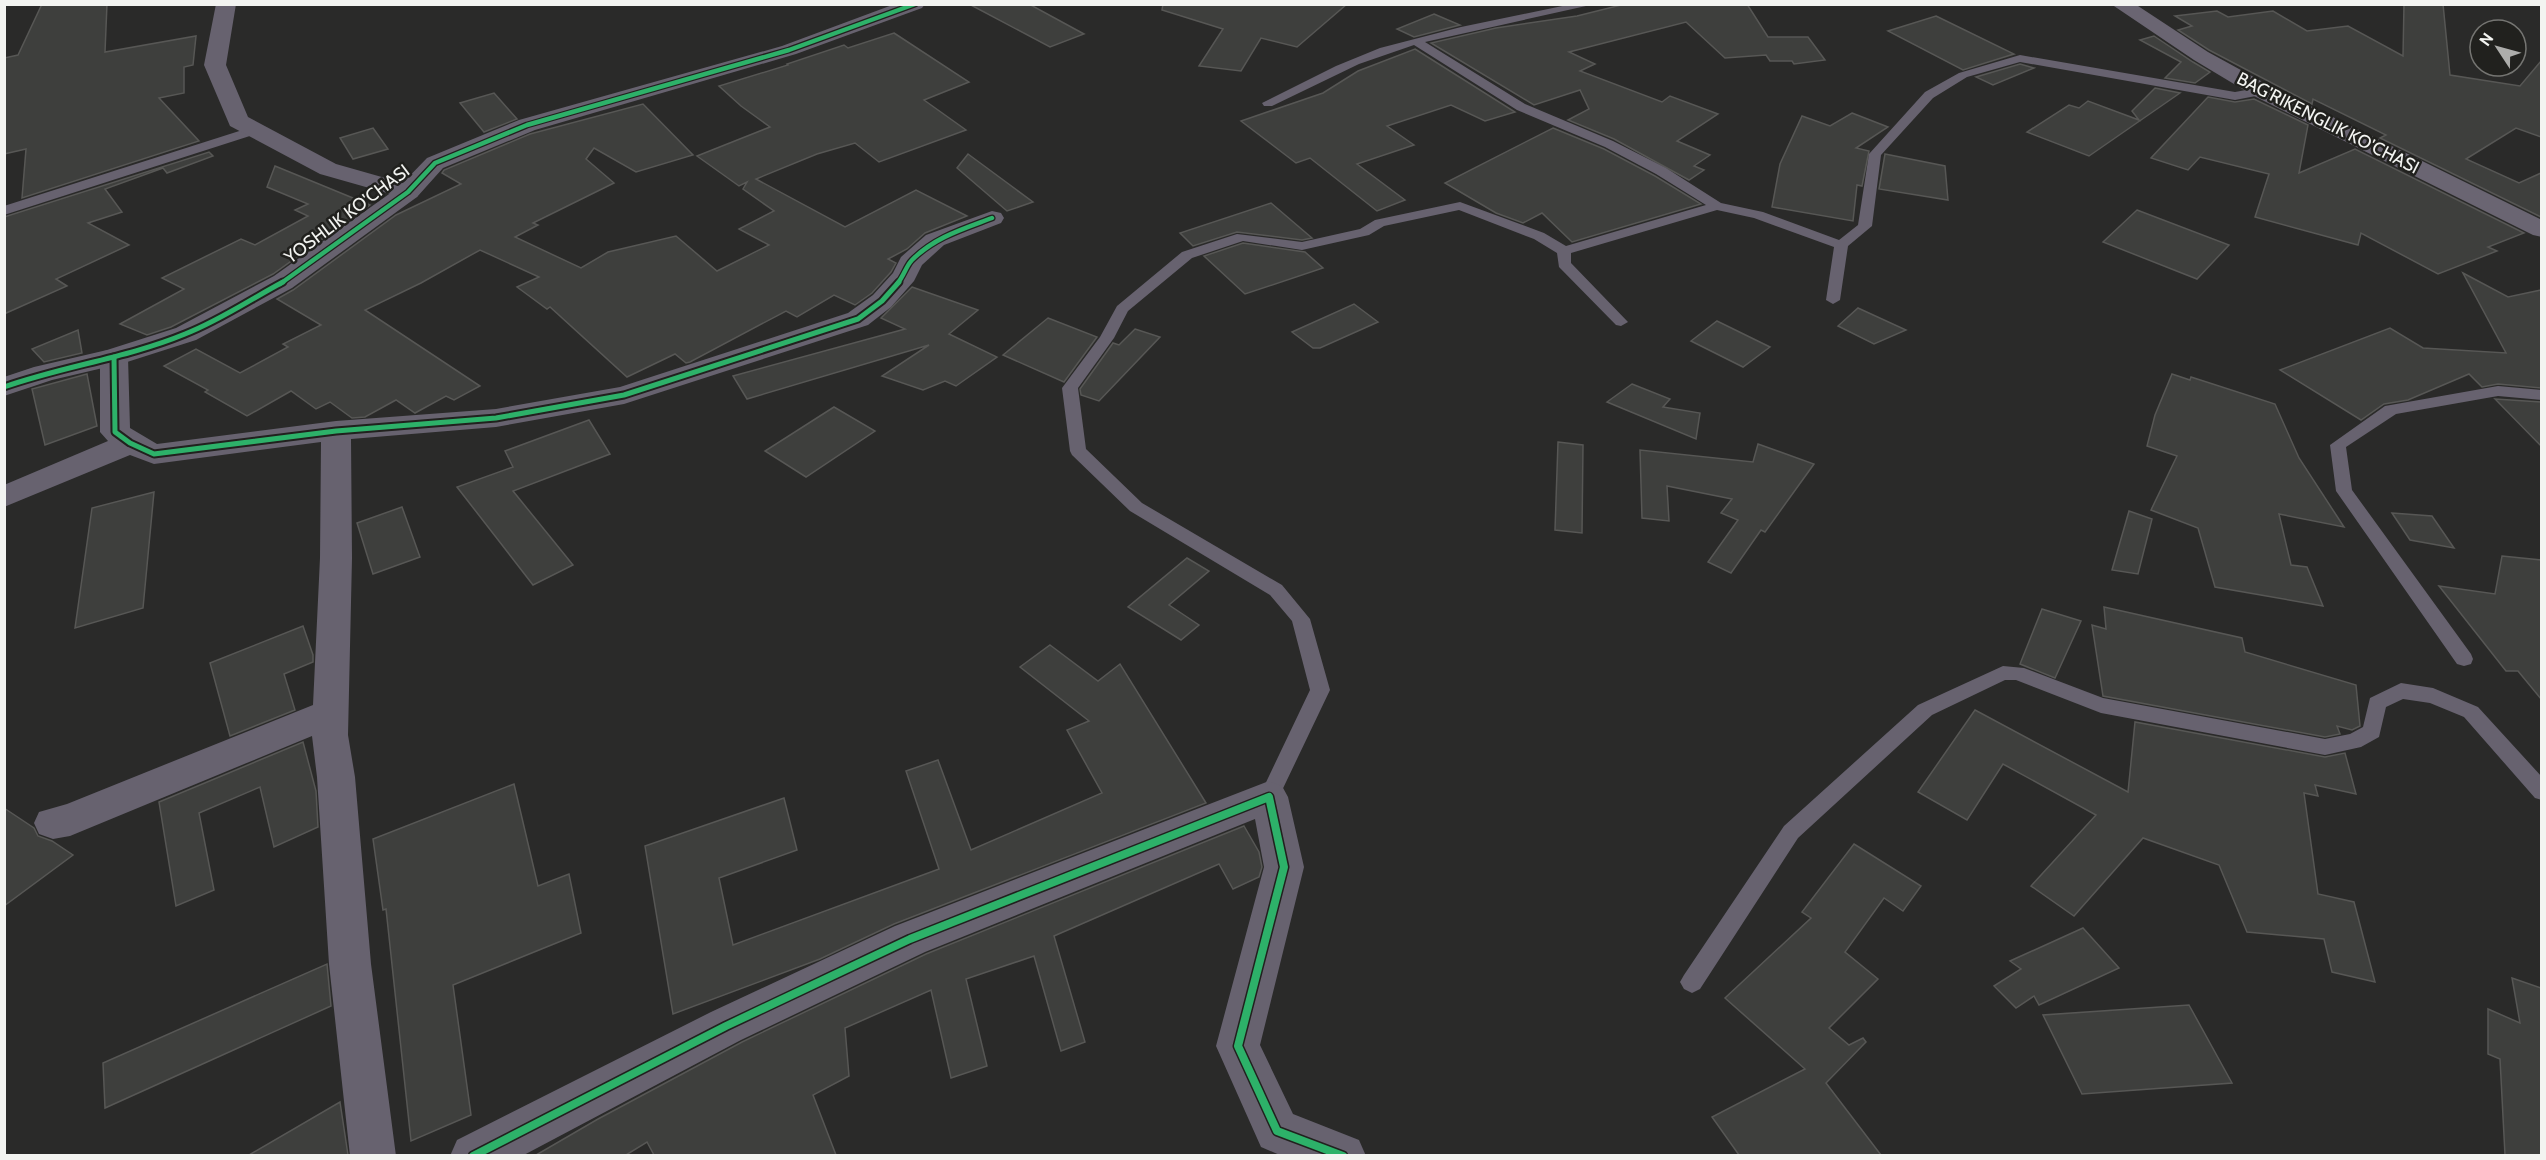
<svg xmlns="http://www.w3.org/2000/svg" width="2546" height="1160" font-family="Cabin,sans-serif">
  <rect width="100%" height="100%" fill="#2a2a29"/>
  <g fill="#3e3f3d" stroke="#575755" stroke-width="1.5">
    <polygon points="42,4 107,4 105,52 196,36 193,65 184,67 184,93 159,98 199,141 22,198 26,149 4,154 4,58 18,55"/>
    <polygon points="969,4 1029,4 1084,34 1050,47"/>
    <polygon points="1163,4 1347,4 1297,47 1261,38 1241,71 1199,66 1223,29 1162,10"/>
    <polygon points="1625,4 1747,4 1768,37 1808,37 1825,60 1794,64 1792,61 1770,61 1766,55 1725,58 1686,22 1569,52 1595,64 1580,71 1662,102 1670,96 1718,114 1677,141 1710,155 1694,166 1704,170 1689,180 1614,139 1568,120 1589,109 1580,90 1534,105 1431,43 1496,28 1577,16"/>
    <polygon points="2404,4 2443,4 2450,75 2520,86 2541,61 2541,137 2516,128 2466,159 2519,183 2541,173 2541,217 2380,138 2386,135 2313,99 2312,104 2209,50 2178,30 2192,26 2175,16 2217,11 2228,17 2273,11 2307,31 2348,26 2403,56"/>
    <polygon points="1434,14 1460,25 1414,37 1397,29"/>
    <polygon points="1936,16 2014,54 1963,70 1888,31"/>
    <polygon points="894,33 969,82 924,100 966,130 879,162 855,143 817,154 756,179 845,227 916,190 967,216 925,233 907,249 888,259 896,263 891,272 872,293 855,305 834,295 797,317 786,311 690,362 686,363 675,354 627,377 550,307 547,309 517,287 539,277 480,250 421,283 365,310 480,386 454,400 446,396 415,413 396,400 365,417 352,418 330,402 316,409 291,391 247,416 205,392 208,390 164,366 196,349 240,373 288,347 283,344 321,325 277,299 293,290 396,215 461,184 442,173 444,170 530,134 643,104 693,155 636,172 594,148 586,159 614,183 533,223 538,225 515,237 581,268 608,252 676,236 717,271 769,245 739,229 774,211 743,189 747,182 739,186 697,156 770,127 741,106 719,86 788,65 787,64 844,45 848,48"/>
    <polygon points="2154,36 2193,62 2210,72 2195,83 2165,78 2181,62 2140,40"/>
    <polygon points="1415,49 1515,112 1485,121 1451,105 1387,126 1414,145 1357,164 1405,200 1377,211 1310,158 1296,163 1241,121 1323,93 1358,71"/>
    <polygon points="2020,64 2034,68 1993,85 1976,77"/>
    <polygon points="2155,88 2180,93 2089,156 2027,132 2069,105 2079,108 2088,101 2139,120 2132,111"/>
    <polygon points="494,93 517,119 484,132 460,103"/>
    <polygon points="2208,97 2235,102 2254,99 2308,125 2299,173 2355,149 2524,233 2488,247 2497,251 2438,274 2361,233 2358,245 2255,217 2269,174 2200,157 2188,170 2151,158"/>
    <polygon points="1852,113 1888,127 1856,148 1869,151 1862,186 1857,185 1853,221 1772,207 1780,164 1802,116 1830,126"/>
    <polygon points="373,128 388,149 353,159 340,138"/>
    <polygon points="1553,128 1604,149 1655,176 1701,204 1572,242 1542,213 1523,223 1496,213 1445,183"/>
    <polygon points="209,152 213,156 167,173 163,168 105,189 122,212 88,223 129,245 56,279 67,286 4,314 4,217"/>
    <polygon points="968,154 1033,202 1007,211 957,168"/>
    <polygon points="1885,154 1945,166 1948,200 1879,189"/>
    <polygon points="275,166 370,205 273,274 171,327 147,335 120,324 184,289 162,278 241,239 255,245 308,216 295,210 308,204 267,187"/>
    <polygon points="1271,203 1312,238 1302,240 1237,232 1193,246 1180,233"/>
    <polygon points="2137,210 2229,245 2197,279 2103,242"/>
    <polygon points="1243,243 1305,252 1323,268 1245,294 1204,256"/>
    <polygon points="2463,273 2508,297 2541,290 2541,388 2498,384 2482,387 2469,374 2408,400 2384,404 2361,420 2280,370 2390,328 2423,348 2506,353"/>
    <polygon points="912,287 978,310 949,334 997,357 956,386 945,381 923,390 882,376 929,345 747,399 733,376 905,329 881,318"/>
    <polygon points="1354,304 1378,322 1320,348 1313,348 1292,332"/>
    <polygon points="1858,308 1906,330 1874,344 1838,326"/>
    <polygon points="1048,318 1097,337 1064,382 1003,355"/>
    <polygon points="1717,321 1770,347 1743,367 1691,341"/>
    <polygon points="1135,329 1160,337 1099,401 1081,395 1080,389 1113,343 1119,345"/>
    <polygon points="78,330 82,353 44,362 32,349"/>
    <polygon points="87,374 97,426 45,445 32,389"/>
    <polygon points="2172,374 2190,380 2191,377 2275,404 2299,458 2344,527 2279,514 2291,565 2307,567 2323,606 2215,587 2198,528 2151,510 2177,456 2147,446 2155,415"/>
    <polygon points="1632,384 1670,399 1663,407 1700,413 1696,439 1607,402"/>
    <polygon points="2495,399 2541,402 2541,446"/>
    <polygon points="834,407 875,431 806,477 765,451"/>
    <polygon points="589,420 610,454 513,491 573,565 533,585 457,487 513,467 505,451"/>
    <polygon points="1558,442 1583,445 1582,533 1555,530"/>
    <polygon points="1758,444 1814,464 1765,532 1761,530 1731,573 1708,562 1738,520 1721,513 1732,499 1667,486 1669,521 1642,518 1640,450 1753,462"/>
    <polygon points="154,492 143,608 75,628 92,508"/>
    <polygon points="402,507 420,557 373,574 357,523"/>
    <polygon points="2129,511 2152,519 2138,574 2112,570"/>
    <polygon points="2392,513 2432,516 2454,548 2410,540"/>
    <polygon points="2502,556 2541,560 2541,699 2518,671 2506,671 2439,586 2495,594"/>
    <polygon points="1187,558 1209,571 1169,605 1199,625 1181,640 1128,607"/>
    <polygon points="2104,607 2242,638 2245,652 2356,685 2360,726 2352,730 2337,726 2340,734 2325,737 2103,696 2092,625 2106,629"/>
    <polygon points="2042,609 2081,621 2055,678 2020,664"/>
    <polygon points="303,626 313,655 313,662 284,674 295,710 230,736 210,663"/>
    <polygon points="1050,645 1098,681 1120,664 1206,803 894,924 820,959 673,1014 645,846 784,798 797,850 719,878 733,945 939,869 906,771 938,760 971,850 1102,793 1067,730 1089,721 1020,667"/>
    <polygon points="1975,710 2128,792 2135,722 2325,757 2345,753 2356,794 2315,785 2318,796 2304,793 2318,894 2354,902 2375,982 2332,972 2324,939 2247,932 2219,865 2143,838 2074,916 2031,886 2096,815 2003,764 1967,820 1918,792"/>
    <polygon points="303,742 316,791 318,827 274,847 260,787 199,813 214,890 176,906 159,802"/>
    <polygon points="514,784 538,886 569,874 581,933 453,985 471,1115 411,1141 386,909 383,910 373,839"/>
    <polygon points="4,808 34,828 38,836 52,841 73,855 4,906"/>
    <polygon points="1244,826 1259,852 1262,867 1259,877 1233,889 1219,864 1054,936 1085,1042 1061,1051 1034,956 966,979 987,1066 951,1078 931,990 845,1028 849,1076 813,1095 836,1155 654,1155 647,1142 626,1155 536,1155 598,1119 742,1042 926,954"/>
    <polygon points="1854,844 1921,886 1903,911 1884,898 1845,952 1878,979 1829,1028 1849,1045 1863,1038 1866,1042 1826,1083 1881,1155 1739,1155 1712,1117 1805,1069 1725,998 1811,918 1802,912"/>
    <polygon points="2083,928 2119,968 2039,1005 2034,996 2016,1008 1994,986 2021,969 2010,961"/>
    <polygon points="327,964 331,1006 105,1108 103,1063"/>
    <polygon points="2512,978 2541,988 2541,1155 2505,1155 2500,1059 2488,1054 2488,1009 2520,1023"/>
    <polygon points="2189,1005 2232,1083 2082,1094 2043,1015"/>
    <polygon points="340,1102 348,1155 249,1155"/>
  </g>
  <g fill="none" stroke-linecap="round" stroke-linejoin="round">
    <g fill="#67626f" fill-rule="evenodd">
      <polygon points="1572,4 1595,4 1425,42 1525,104 1613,141 1666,168 1721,203 1763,212 1839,240 1858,225 1869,154 1925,92 1959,73 2020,55 2235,92 2262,87 2268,91 2266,94 2235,100 2020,62 1967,77 1933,98 1881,155 1872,226 1848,246 1840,300 1833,304 1826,300 1834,247 1754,218 1717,210 1571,253 1571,263 1628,322 1621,326 1616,325 1559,267 1557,253 1534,239 1459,210 1384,226 1369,235 1302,250 1243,241 1192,258 1128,311 1114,338 1078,388 1086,449 1142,503 1282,585 1310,619 1330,690 1276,803 1269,806 1262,803 1259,797 1310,690 1292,621 1270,595 1130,511 1072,455 1070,451 1062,388 1100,337 1117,306 1182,252 1237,234 1302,242 1360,229 1375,220 1460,202 1544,233 1566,246 1706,205 1656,174 1605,147 1517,110 1414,45 1359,64 1272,106 1264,106 1262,103 1336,66 1380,48 1461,27"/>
      <polygon points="255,126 261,130 259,133 4,215 4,206"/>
      <polygon points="2498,386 2542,390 2542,400 2498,396 2396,414 2346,447 2352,490 2471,654 2473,659 2471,664 2464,666 2457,664 2336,491 2330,445 2385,406"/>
      <polygon points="2003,666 2024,668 2103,698 2325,739 2350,734 2363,727 2370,698 2401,683 2433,688 2478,707 2542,777 2542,800 2535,798 2464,717 2430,703 2403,699 2386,707 2379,737 2361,747 2325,755 2101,713 2016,680 2005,680 1932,715 1798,838 1700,989 1692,993 1684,989 1680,982 1684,975 1784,826 1918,705"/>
    </g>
    <g fill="#67626f" fill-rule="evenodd">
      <polygon points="216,4 236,4 226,65 248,117 336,164 417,187 420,192 417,197 408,199 320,174 230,126 204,65"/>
      <polygon points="992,211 1001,213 1004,218 1001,223 944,245 922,265 914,281 891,307 868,325 624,404 496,427 351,439 352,558 348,735 355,777 371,964 396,1156 350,1156 329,964 317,777 312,736 70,836 53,839 39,834 34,823 39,812 67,804 313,705 320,558 321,442 154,464 130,455 4,507 4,485 108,441 100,432 100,357 104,351 114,349 124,351 128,357 130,428 157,444 336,421 496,409 620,387 848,313 873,295 893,273 901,257 926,235"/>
      <polygon points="1269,781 1282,786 1288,797 1304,867 1260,1045 1293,1114 1359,1140 1366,1156 1282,1156 1261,1147 1216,1046 1264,867 1255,819 925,952 741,1040 522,1156 450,1156 457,1140 711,1012 895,926"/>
    </g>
    <polygon fill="#67626f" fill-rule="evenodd" points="895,4 925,4 922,8 796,54 535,130 443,168 417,197 292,288 196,340 124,363 52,380 4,396 4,377 34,367 107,350 176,328 274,276 399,187 427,158 519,120 782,46"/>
    <polygon fill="#6a6572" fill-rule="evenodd" points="2111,4 2135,4 2208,52 2270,86 2542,220 2542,237 2533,235 2254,96 2194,60"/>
    <defs>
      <g id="cycleway-far2">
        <polyline points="280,284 408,192 435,163 527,125 789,50 915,4"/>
        <path d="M897,284C904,276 906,266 912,260C935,237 963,229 992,218"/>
      </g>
      <g id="cycleway-far1">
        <polyline points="114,357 115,432 130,443 154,454 336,431 496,418 624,395 858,319 882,301 899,282"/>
        <path d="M4,387C63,366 127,358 185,334C219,321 251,299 283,282"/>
      </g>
      <polyline id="cycleway" points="473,1156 726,1026 910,939 1269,797 1284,867 1238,1046 1277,1131 1343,1156"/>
    </defs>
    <use href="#cycleway-far2" stroke="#21211e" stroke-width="7"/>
    <use href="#cycleway-far1" stroke="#21211e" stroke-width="9"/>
    <use href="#cycleway" stroke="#21211e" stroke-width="11"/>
    <use href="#cycleway-far2" stroke="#2db169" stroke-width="4.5"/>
    <use href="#cycleway-far1" stroke="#2db169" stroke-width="5"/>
    <use href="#cycleway" stroke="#2db169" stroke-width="8"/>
  </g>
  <g text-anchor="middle" stroke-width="5" stroke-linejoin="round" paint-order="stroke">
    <g font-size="18" fill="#f3f4f1" stroke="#21211e">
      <text transform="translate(2328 123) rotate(27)" y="6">BAG'RIKENGLIK KO'CHASI</text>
      <text transform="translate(347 214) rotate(-37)" y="6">YOSHLIK KO'CHASI</text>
    </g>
  </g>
  <rect width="2546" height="1160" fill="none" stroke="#f3f4f1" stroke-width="12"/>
  <g transform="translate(2498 48) rotate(306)"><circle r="28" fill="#21211e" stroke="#757572" stroke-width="1.5"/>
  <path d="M0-4.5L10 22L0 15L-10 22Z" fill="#adadab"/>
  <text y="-9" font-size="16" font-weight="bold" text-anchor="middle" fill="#f3f4f1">N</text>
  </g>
</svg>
